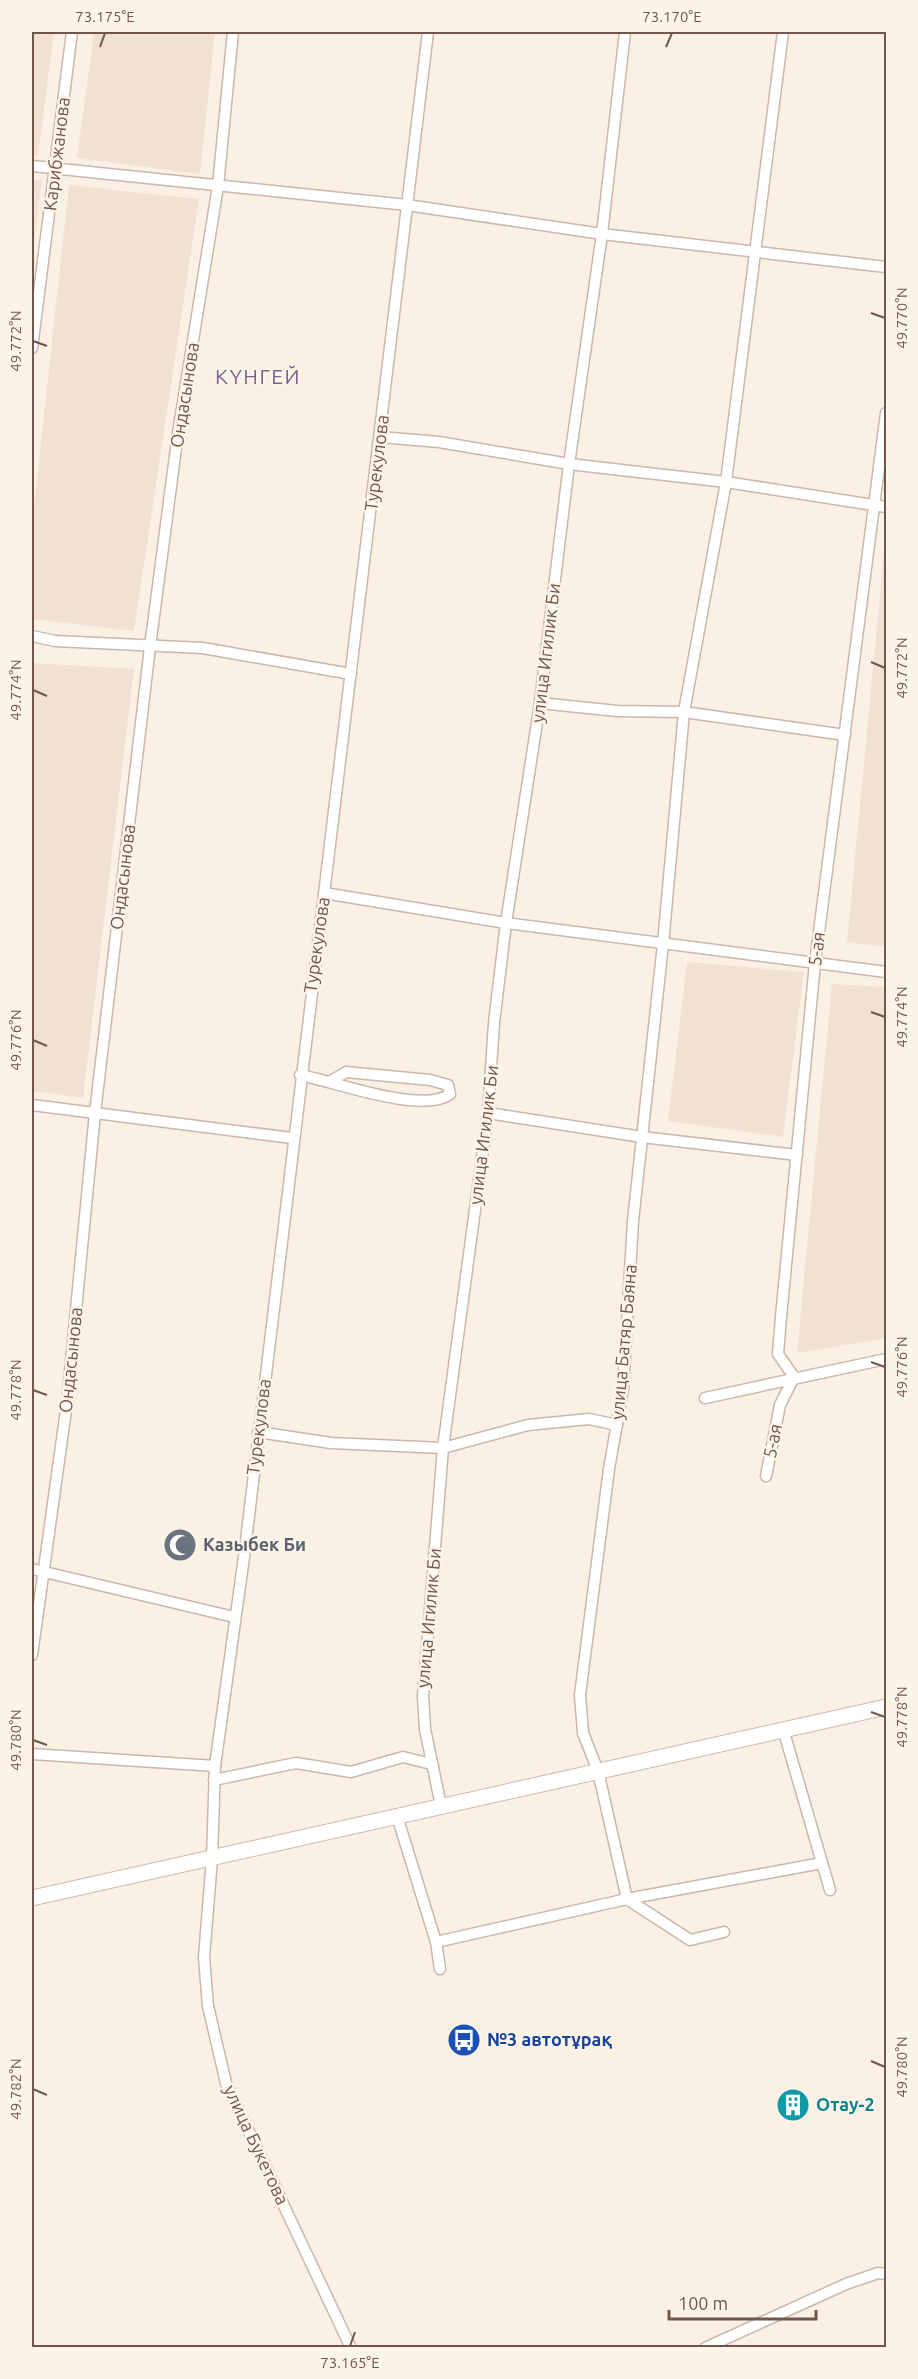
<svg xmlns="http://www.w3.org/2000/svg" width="918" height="2379" font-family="Ubuntu,sans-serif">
  <rect width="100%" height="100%" fill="#faf0e4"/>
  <g fill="#f1e1d3">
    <polygon points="32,32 54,32 38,156 32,155"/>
    <polygon points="94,32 215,32 200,174 77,158"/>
    <polygon points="32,179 42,180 32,257"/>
    <polygon points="69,185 199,199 134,631 32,619 32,525"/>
    <polygon points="886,531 886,947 847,942"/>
    <polygon points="32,663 134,669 83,1098 32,1091"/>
    <polygon points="687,962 804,972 783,1137 668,1121"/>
    <polygon points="832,984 886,987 886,1338 797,1353"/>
  </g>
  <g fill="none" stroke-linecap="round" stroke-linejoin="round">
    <defs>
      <g id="minor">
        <polyline points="32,166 407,205 602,234 886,267"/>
        <polyline points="32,348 72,32"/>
        <polyline points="380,437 439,442 569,464 726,482 886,507"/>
        <polyline points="32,636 55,641 203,648 351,674"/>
        <polyline points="540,703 617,711 684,712 845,735"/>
        <polyline points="324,893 506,923 886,972"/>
        <path d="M300,1075C333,1081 422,1115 450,1094L448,1085L430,1080L346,1072L331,1081"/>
        <polyline points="32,1105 292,1138"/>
        <polyline points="488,1113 642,1137 797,1155"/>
        <polyline points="705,1398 886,1359"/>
        <polyline points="258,1432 331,1443 443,1448 528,1425 589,1419 617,1425"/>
        <polyline points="766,1476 780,1405 794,1377 778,1354 781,1317 815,963 886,413"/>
        <polyline points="32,1569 234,1617"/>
        <polyline points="32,1655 67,1403 95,1113 150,647 178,433 218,186 233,32"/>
        <polyline points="783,1729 830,1890"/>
        <polyline points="32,1754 215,1766"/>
        <polyline points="214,1780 296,1763 351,1772 403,1757 431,1764"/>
        <polyline points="441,1806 425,1729 423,1696 443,1448 488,1113 494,1023 506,923 540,703 569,464 602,234 625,32"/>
        <polyline points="397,1816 436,1942 440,1969"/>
        <polyline points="724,1932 690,1940 627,1899 598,1771 583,1733 580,1695 609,1469 623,1389 633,1221 663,944 684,712 726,482 783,32"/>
        <polyline points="436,1942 627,1899 822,1863"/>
        <polyline points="351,2348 226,2083 208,2006 204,1957 212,1859 215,1766 244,1557 428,32"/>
        <polyline points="705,2348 846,2284 878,2273 886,2274"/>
      </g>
      <polyline id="secondary" points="32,1898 886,1707"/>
    </defs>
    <use href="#minor" stroke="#cab7ab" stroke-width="13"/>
    <use href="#secondary" stroke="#cfb8ac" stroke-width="17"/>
    <use href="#minor" stroke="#fff" stroke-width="10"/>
    <use href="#secondary" stroke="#fff" stroke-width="15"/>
  </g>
  <path fill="none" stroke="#70564b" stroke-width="2" d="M100,47L105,33M666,47L672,33M871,313L885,318M33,341L47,346M871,662L885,668M33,690L47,696M871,1012L885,1017M33,1040L47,1046M871,1362L885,1367M33,1390L47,1395M871,1712L885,1717M33,1740L47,1745M871,2061L885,2067M33,2089L47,2095M350,2346L355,2332"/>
  <defs>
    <symbol id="mosque-disc" viewBox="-11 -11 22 22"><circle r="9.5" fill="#6b7280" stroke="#fdf4e9"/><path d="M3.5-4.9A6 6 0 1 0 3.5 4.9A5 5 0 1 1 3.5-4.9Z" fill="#fff"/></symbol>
    <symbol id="bus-disc" viewBox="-11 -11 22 22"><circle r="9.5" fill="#1a4fb4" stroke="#fdf4e9"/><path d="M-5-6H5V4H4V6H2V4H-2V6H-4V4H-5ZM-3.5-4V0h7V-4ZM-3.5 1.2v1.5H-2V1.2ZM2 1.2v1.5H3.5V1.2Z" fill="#fff"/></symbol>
    <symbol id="building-disc" viewBox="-11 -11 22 22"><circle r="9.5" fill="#0f9aa8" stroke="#fdf4e9"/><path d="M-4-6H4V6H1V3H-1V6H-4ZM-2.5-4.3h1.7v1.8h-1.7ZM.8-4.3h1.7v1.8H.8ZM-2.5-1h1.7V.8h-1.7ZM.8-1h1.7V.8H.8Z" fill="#fff"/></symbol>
  </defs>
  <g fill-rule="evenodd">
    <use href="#mosque-disc" x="161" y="1526" width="38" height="38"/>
    <use href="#bus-disc" x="445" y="2021" width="38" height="38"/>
    <use href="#building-disc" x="774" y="2086" width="38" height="38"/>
  </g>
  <g text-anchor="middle" stroke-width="5" stroke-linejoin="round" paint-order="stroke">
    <g font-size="18" fill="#70564b" stroke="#fdf4e9">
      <text transform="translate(57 154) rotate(-83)" y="6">Карибжанова</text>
      <text transform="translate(185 395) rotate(-81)" y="6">Ондасынова</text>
      <text transform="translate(377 463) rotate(-83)" y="6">Турекулова</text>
      <text transform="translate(546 653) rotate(-83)" y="6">улица Игилик Би</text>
      <text transform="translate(123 877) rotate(-83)" y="6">Ондасынова</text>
      <text transform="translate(317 945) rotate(-82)" y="6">Турекулова</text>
      <text transform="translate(817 949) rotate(-83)" y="6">5-ая</text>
      <text transform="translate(484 1135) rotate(-83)" y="6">улица Игилик Би</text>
      <text transform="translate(624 1342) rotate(-85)" y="6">улица Батяр Баяна</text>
      <text transform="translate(71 1360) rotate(-84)" y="6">Ондасынова</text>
      <text transform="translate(259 1427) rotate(-83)" y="6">Турекулова</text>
      <text transform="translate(773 1441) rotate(-79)" y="6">5-ая</text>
      <text transform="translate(429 1618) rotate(-85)" y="6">улица Игилик Би</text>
      <text transform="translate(256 2145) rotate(65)" y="6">улица Букетова</text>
    </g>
    <g font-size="18" font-weight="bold" fill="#5b616d" stroke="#fdf4e9" text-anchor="start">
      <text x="203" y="1551">Казыбек Би</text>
    </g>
    <g font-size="18" font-weight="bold" fill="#164399" stroke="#fdf4e9" text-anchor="start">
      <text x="487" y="2046">№3 автотұрақ</text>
    </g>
    <g font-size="18" font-weight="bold" fill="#0d838f" stroke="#fdf4e9" text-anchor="start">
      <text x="816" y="2111">Отау-2</text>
    </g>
    <g font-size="21" letter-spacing="1.5" fill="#7b638c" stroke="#fdf4e9">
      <text x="258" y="384">КҮНГЕЙ</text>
    </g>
  </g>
  <rect width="918" height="2379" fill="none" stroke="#fdf4e9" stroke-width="66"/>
  <path d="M669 2310v9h147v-9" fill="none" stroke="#70564b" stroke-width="3"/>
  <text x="678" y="2310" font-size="18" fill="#70564b" stroke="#fdf4e9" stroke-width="4.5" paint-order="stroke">100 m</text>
  <rect x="33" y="33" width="852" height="2313" fill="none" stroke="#70564b" stroke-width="2"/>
  <g font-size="15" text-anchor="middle" fill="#70564b">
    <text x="105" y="22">73.175°E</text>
    <text x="672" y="22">73.170°E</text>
    <text transform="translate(902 318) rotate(-90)" y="5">49.770°N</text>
    <text transform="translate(16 341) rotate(-90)" y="5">49.772°N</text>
    <text transform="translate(902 668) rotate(-90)" y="5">49.772°N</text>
    <text transform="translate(16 690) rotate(-90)" y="5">49.774°N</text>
    <text transform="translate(902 1017) rotate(-90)" y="5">49.774°N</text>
    <text transform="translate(16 1040) rotate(-90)" y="5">49.776°N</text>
    <text transform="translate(902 1367) rotate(-90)" y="5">49.776°N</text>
    <text transform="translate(16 1390) rotate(-90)" y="5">49.778°N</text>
    <text transform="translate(902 1717) rotate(-90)" y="5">49.778°N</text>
    <text transform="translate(16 1740) rotate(-90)" y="5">49.780°N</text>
    <text transform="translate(902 2067) rotate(-90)" y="5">49.780°N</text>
    <text transform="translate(16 2089) rotate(-90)" y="5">49.782°N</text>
    <text x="350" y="2368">73.165°E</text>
  </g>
</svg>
